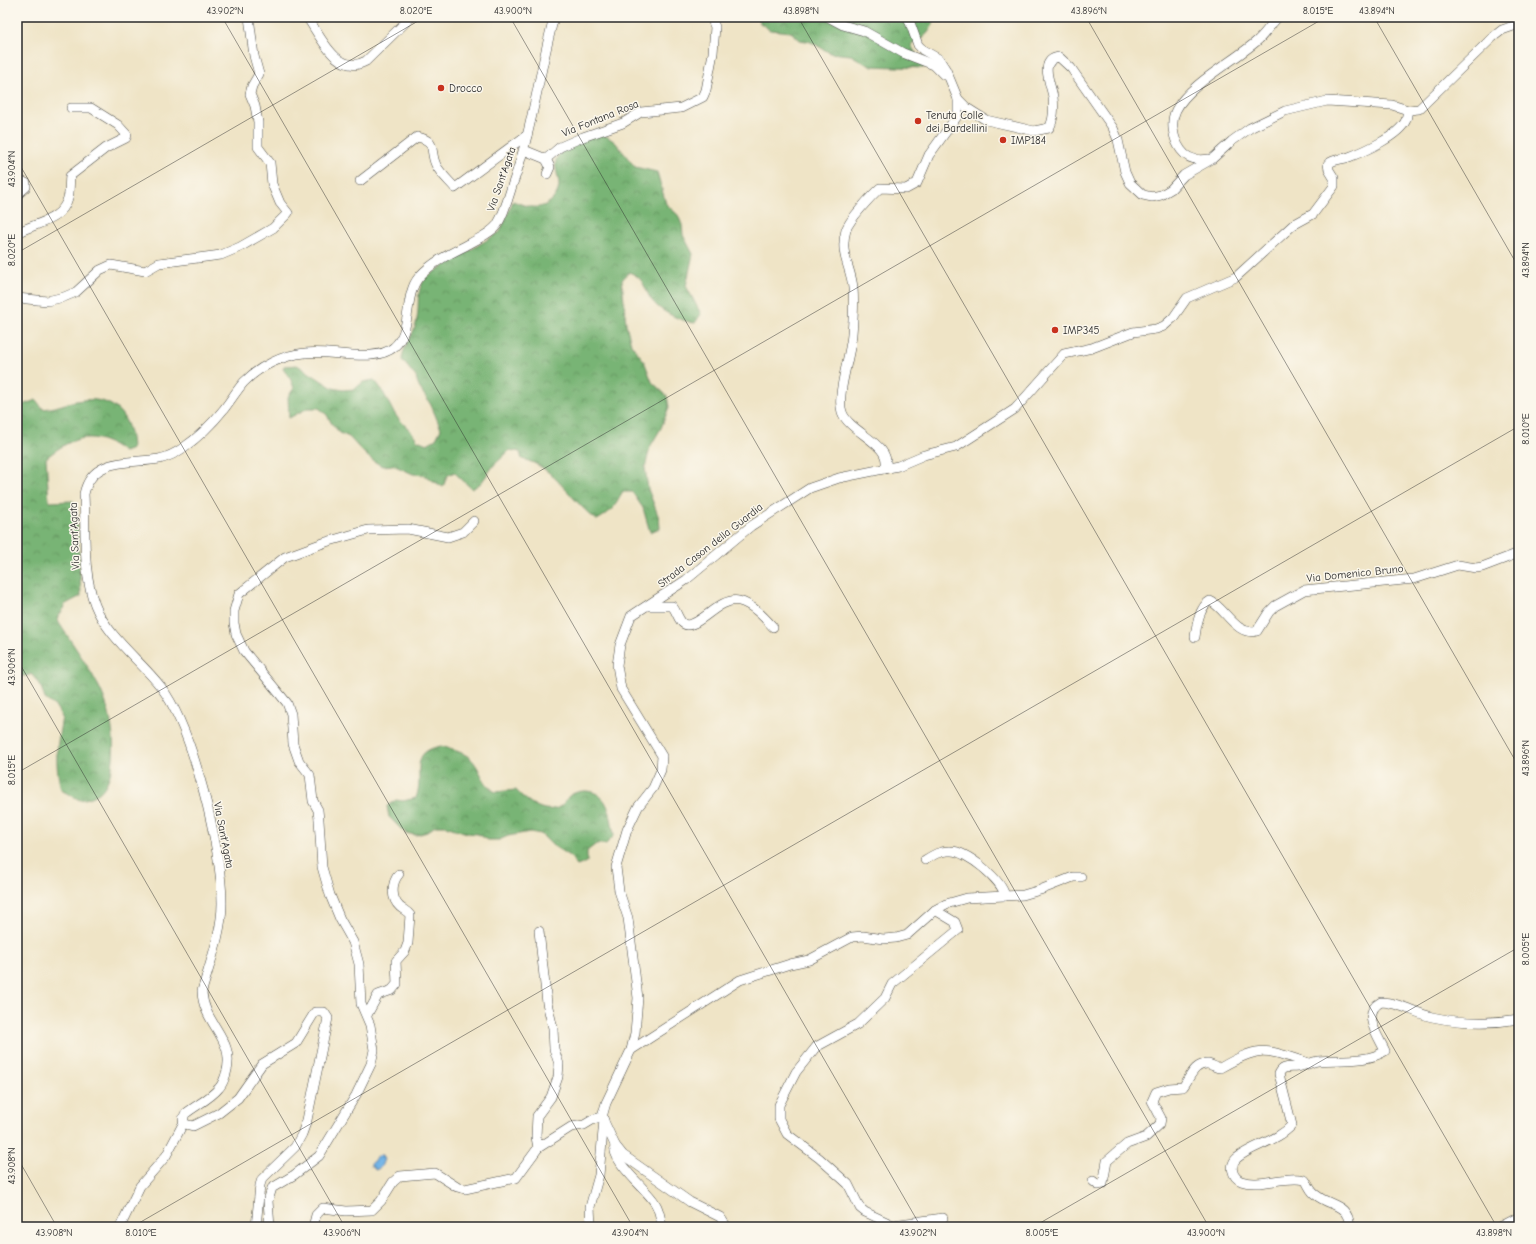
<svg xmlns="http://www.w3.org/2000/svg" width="1536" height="1244" font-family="'Comic Neue',sans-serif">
  <defs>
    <pattern id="forest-crowns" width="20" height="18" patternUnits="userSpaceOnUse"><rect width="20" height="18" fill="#78b474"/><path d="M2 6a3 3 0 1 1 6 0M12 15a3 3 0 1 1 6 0" fill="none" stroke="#63935f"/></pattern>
    <pattern id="water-ripples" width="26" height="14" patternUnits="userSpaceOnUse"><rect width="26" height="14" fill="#71b3e6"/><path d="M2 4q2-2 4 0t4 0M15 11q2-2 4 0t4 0" fill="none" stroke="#5d92bb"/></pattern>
  </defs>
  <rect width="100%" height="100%" fill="#fbf7ec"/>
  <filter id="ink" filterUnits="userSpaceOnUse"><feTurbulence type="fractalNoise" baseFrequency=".025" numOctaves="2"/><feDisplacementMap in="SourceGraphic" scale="8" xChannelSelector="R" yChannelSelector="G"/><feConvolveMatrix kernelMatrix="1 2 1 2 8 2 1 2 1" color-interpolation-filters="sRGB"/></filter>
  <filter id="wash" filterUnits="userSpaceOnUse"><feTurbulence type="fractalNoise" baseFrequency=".012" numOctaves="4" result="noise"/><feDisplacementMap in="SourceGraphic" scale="16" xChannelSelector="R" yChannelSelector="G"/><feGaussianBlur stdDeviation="0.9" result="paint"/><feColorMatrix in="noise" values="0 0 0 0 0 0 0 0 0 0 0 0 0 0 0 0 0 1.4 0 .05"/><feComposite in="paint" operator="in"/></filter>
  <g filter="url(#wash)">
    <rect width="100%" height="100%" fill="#efe4c6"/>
    <g fill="url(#forest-crowns)" stroke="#527050">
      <path d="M759,17H934C932,33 924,37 911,45L924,68L870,66L851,55L830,53L811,42L800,40L791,32L770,30L760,23Z"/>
      <path d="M595,134L606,136L615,142L635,167L657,172L666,204L678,215L682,225L683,235L693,254L686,286L701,314L695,323C684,322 664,313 656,305C643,293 648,279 629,272L622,280L626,324L631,344L644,361L652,382L667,396L669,407L661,428L650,447L645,468L648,489L659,518L660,528L650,532L643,508L632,492H622C617,505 610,513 597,520C571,502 555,466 522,459L520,452L510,450L494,465L481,483L472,489L454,472L447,476L443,487L424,475L413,474L393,465L382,466L372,460L364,453L349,437L340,433L332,424L327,415L319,408H308L289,418L288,397L294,388L290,378L283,369L284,366L297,365L333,388L343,390L355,389L363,382L374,380C384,390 387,402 395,414C401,424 411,428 417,440L427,444L436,439L441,429L431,405L419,387L416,377L402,360C403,344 415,335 417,319C420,302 415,293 426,277L500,232L513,201C528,207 541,212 553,199C556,196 559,190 559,185C559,175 552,165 558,156C565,144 583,139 595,134Z"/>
      <path d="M36,400L43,409C55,408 64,404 76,401C112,394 131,414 132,449L124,452C94,430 74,435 46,458L49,502L73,501L77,510L81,596L64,605L65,607L57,618L59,623C72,643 87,664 98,685C112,710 121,759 105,786C100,795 90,798 80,800L61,790C54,761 57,746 62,717L56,707L45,699L40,684L31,674L27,676H17V407Z"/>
      <path d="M441,746C450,749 463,752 470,758C481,768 480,781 495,792L516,790C524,799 540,812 553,809C562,808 564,802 569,796C575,792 580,791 586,791C610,792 611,819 614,836L606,844H596L587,851V862L577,866L571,857L552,845L541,834L530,832L508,836L499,840H488L478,834L467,833L446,826H435L427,832L416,835L405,833L389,817L387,806L396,800L403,801L416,798C425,774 407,752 441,746Z"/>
    </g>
    <polygon fill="url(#water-ripples)" stroke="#4e6f88" points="380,1155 382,1155 384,1159 381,1167 376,1170 371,1167 371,1163"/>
  </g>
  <g filter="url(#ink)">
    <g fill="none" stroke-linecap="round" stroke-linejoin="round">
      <defs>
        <g id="minor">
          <path d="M307,17C320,35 337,77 366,61L411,17"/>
          <polyline points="828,17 843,25 864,31 903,53 934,65 944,75"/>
          <path d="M908,17L918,45L923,50L939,59L946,70L958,99L967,108L986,120L1034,131L1049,128C1054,121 1054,106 1053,97C1051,84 1038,60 1059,57L1071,68L1113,128L1118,140L1125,172L1130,183L1143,195L1152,197L1161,195L1171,189L1184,175L1212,159L1232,141L1250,128L1285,111L1327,101L1392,105L1408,110L1419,109L1493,37L1502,30L1519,24"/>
          <polyline points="524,150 546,159 560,147 583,137 623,123 641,112 681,108 703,97 706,90 713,53 715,27 711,17"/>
          <polyline points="546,159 550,167 547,174"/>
          <path d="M1209,159C1198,161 1188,160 1181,150C1173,139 1170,122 1176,110C1189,84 1236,60 1258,40C1265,34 1271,24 1278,17"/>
          <polyline points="17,179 26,183 26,187 17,195"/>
          <path d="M360,181L417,137C438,141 429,151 436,165C440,173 449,181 455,188L527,135"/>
          <path d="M17,233C35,223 62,221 68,198C70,192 69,183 70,176L106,148L126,138L127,135L118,125L91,108H71"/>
          <polyline points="17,298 47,301 64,297 76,292 100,270 111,265 145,271 159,263 221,255 240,247 273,228 288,213 280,203 272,184 270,163 258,147 258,122 255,106 250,94 252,86 259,74 254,56 249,17"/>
          <path d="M885,469C894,444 849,433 842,412C836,395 851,354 852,334C853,322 854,300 853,288C851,266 839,255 846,230C849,220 872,195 880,188L906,189L917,183L929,155L958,115V99"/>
          <path d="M649,606H672C677,611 678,621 684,624C697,631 719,596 739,601C752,604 764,617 773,627"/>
          <path d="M1195,637C1196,626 1200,606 1210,601C1224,606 1236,637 1257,631L1269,612L1275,606L1304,590L1414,579L1458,565L1476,568L1482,567L1519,553"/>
          <path d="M925,860C933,855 941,850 951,851C967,851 1002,880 1005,896"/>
          <polyline points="935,910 955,922 958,930 892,984 885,998 858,1024 816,1047 796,1072 779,1105 779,1119 787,1134 819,1158 848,1184 860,1208 865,1212 893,1225 943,1218"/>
          <path d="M367,1015L378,995L392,990L397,984L396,961L405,951L408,943L410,915C407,911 404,910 400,907C391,899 391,883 399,874"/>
          <polyline points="631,1050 740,980 790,964 809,960 852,937 863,936 883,939 896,938 907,935 935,910 946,904 967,898 1023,895 1040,890 1073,877 1081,877"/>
          <path d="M602,1117L606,1103L631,1050L635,1033L638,998L628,918L619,891L616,867L627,830L638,807L653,788L661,770L662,756L621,689L617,665L620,645L631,616L686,580L751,526L810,488L839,478L898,466L924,455L956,447L1015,409L1064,354L1092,348L1133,332L1156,329L1164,326L1173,318L1187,298L1236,277L1293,225L1313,214L1334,186V178L1329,170L1328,164C1335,158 1341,160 1349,157C1365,151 1399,136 1406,120C1407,117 1407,113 1408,110"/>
          <polyline points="602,1117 615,1145 623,1155 690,1202 720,1217 727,1227"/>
          <path d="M615,1145C610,1161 647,1189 655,1203C659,1209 661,1220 662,1227"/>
          <polyline points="538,1148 536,1137 537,1116 551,1097 558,1077 559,1064 554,1049 553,1028 547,1003 539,931"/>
          <path d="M1093,1181L1098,1185L1103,1184L1107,1161L1127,1144L1146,1137L1160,1124L1161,1118L1152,1101L1156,1092L1169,1088L1183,1087C1190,1078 1194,1063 1208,1064C1213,1065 1216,1068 1220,1068C1262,1044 1264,1049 1309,1063"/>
          <polyline points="120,1227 140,1186 166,1156 184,1122"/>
          <path d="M256,1227L260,1185L262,1179L295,1147L302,1134L307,1120L328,1018L324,1012H315L296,1043L262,1064L238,1098L219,1113L193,1126L185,1124L183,1119L185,1114C196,1105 210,1099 219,1088C223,1084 224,1079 226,1074C237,1039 203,1025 202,991C210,963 222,932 222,903C222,850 193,729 161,687C141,661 107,636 95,605C82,571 86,531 84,494C92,456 131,464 159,459C168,457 176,453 183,448C199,437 212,424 224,409C231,400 237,390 244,382C260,366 283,355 305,353C329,349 375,364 394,347C413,331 403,296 419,277C432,262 451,253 469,244C479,238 490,234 497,225C504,214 508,199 512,186C532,131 539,73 554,17"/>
          <polyline points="270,1227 268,1201 272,1188 294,1175 319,1156 356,1095 371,1064 374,1050 370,1025 361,1004 359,964 353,942 340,919 330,895 322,867 319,820 318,810 313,801 310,775 299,761 293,744 291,714 287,703 244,651 236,634 234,623 234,611 239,594 285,557 326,542 368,530 408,529 448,537 463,532 474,521"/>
          <polyline points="313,1227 316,1215 323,1208 346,1211 372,1210 381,1201 393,1182 400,1176 435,1173 457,1187 465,1189 516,1178 538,1148 571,1127 584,1125 594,1119 602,1117"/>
          <polyline points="591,1227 590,1207 599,1175 604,1120"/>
          <path d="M1350,1227C1348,1203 1331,1207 1316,1195C1310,1191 1309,1185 1305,1180C1285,1175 1259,1188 1241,1181C1232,1177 1229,1165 1237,1158C1253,1145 1278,1141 1292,1125L1279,1074C1283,1065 1289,1068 1297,1067C1305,1066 1311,1062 1318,1061C1339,1059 1366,1063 1385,1051C1379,1037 1360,1013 1381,1002C1398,1002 1415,1013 1432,1017C1460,1023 1491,1024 1519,1019"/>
          <polyline points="1500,1227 1519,1217"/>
        </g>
      </defs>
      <use href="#minor" stroke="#484742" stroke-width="10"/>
      <use href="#minor" stroke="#fff" stroke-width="9"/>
    </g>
  </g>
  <path fill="none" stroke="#2b2b2b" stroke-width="1" stroke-opacity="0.45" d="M222,17L921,1227M510,17L1209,1227M798,17L1497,1227M1086,17L1519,767M1374,17L1519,268M17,160L633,1227M17,253L425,17M17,659L345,1227M17,773L1326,17M17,1157L57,1227M132,1227L1519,426M1033,1227L1519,947"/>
  <g fill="#c8321e" stroke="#fbf7ec" stroke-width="1.5">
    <circle cx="441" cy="88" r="4"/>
    <circle cx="918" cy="121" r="4"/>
    <circle cx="1003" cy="140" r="4"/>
    <circle cx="1055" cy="330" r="4"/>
  </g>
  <g text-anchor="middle" stroke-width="3" stroke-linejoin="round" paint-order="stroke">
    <g font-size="11" fill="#2b2b2b" stroke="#fbf7ec" text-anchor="start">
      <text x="449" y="92">Drocco</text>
      <text x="926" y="119">Tenuta Colle<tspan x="926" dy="13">dei Bardellini</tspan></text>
      <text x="1011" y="144">IMP184</text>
      <text x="1063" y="334">IMP345</text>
    </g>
    <g font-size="11" fill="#2b2b2b" stroke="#fbf7ec">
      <text transform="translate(600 118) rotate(-22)" y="4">Via Fontana Rosa</text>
      <text transform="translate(501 179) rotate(-71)" y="4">Via Sant'Agata</text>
      <text transform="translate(74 536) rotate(-92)" y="4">Via Sant'Agata</text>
      <text transform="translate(710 545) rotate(-38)" y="4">Strada Cason della Guardia</text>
      <text transform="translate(1355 573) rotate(-6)" y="4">Via Domenico Bruno</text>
      <text transform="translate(224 835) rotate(79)" y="4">Via Sant'Agata</text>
    </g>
  </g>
  <rect width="1536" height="1244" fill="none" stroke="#fbf7ec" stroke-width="44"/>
  <rect x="22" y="22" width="1492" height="1200" fill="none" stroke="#2b2b2b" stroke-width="1.5"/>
  <g font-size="10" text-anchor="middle" fill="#2b2b2b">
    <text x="225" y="14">43.902°N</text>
    <text x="416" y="14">8.020°E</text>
    <text x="513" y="14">43.900°N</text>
    <text x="801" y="14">43.898°N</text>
    <text x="1089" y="14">43.896°N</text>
    <text x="1318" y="14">8.015°E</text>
    <text x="1377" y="14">43.894°N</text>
    <text transform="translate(11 169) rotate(-90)" y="4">43.904°N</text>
    <text transform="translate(11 250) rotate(-90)" y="4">8.020°E</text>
    <text transform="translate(1525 260) rotate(-90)" y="4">43.894°N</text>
    <text transform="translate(1525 429) rotate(-90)" y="4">8.010°E</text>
    <text transform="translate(11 667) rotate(-90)" y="4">43.906°N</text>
    <text transform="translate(1525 758) rotate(-90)" y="4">43.896°N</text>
    <text transform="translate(11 770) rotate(-90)" y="4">8.015°E</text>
    <text transform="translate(1525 949) rotate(-90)" y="4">8.005°E</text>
    <text transform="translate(11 1166) rotate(-90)" y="4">43.908°N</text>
    <text x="54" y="1236">43.908°N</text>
    <text x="141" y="1236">8.010°E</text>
    <text x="342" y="1236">43.906°N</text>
    <text x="630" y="1236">43.904°N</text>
    <text x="918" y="1236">43.902°N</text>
    <text x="1042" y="1236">8.005°E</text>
    <text x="1206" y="1236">43.900°N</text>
    <text x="1494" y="1236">43.898°N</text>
  </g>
</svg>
